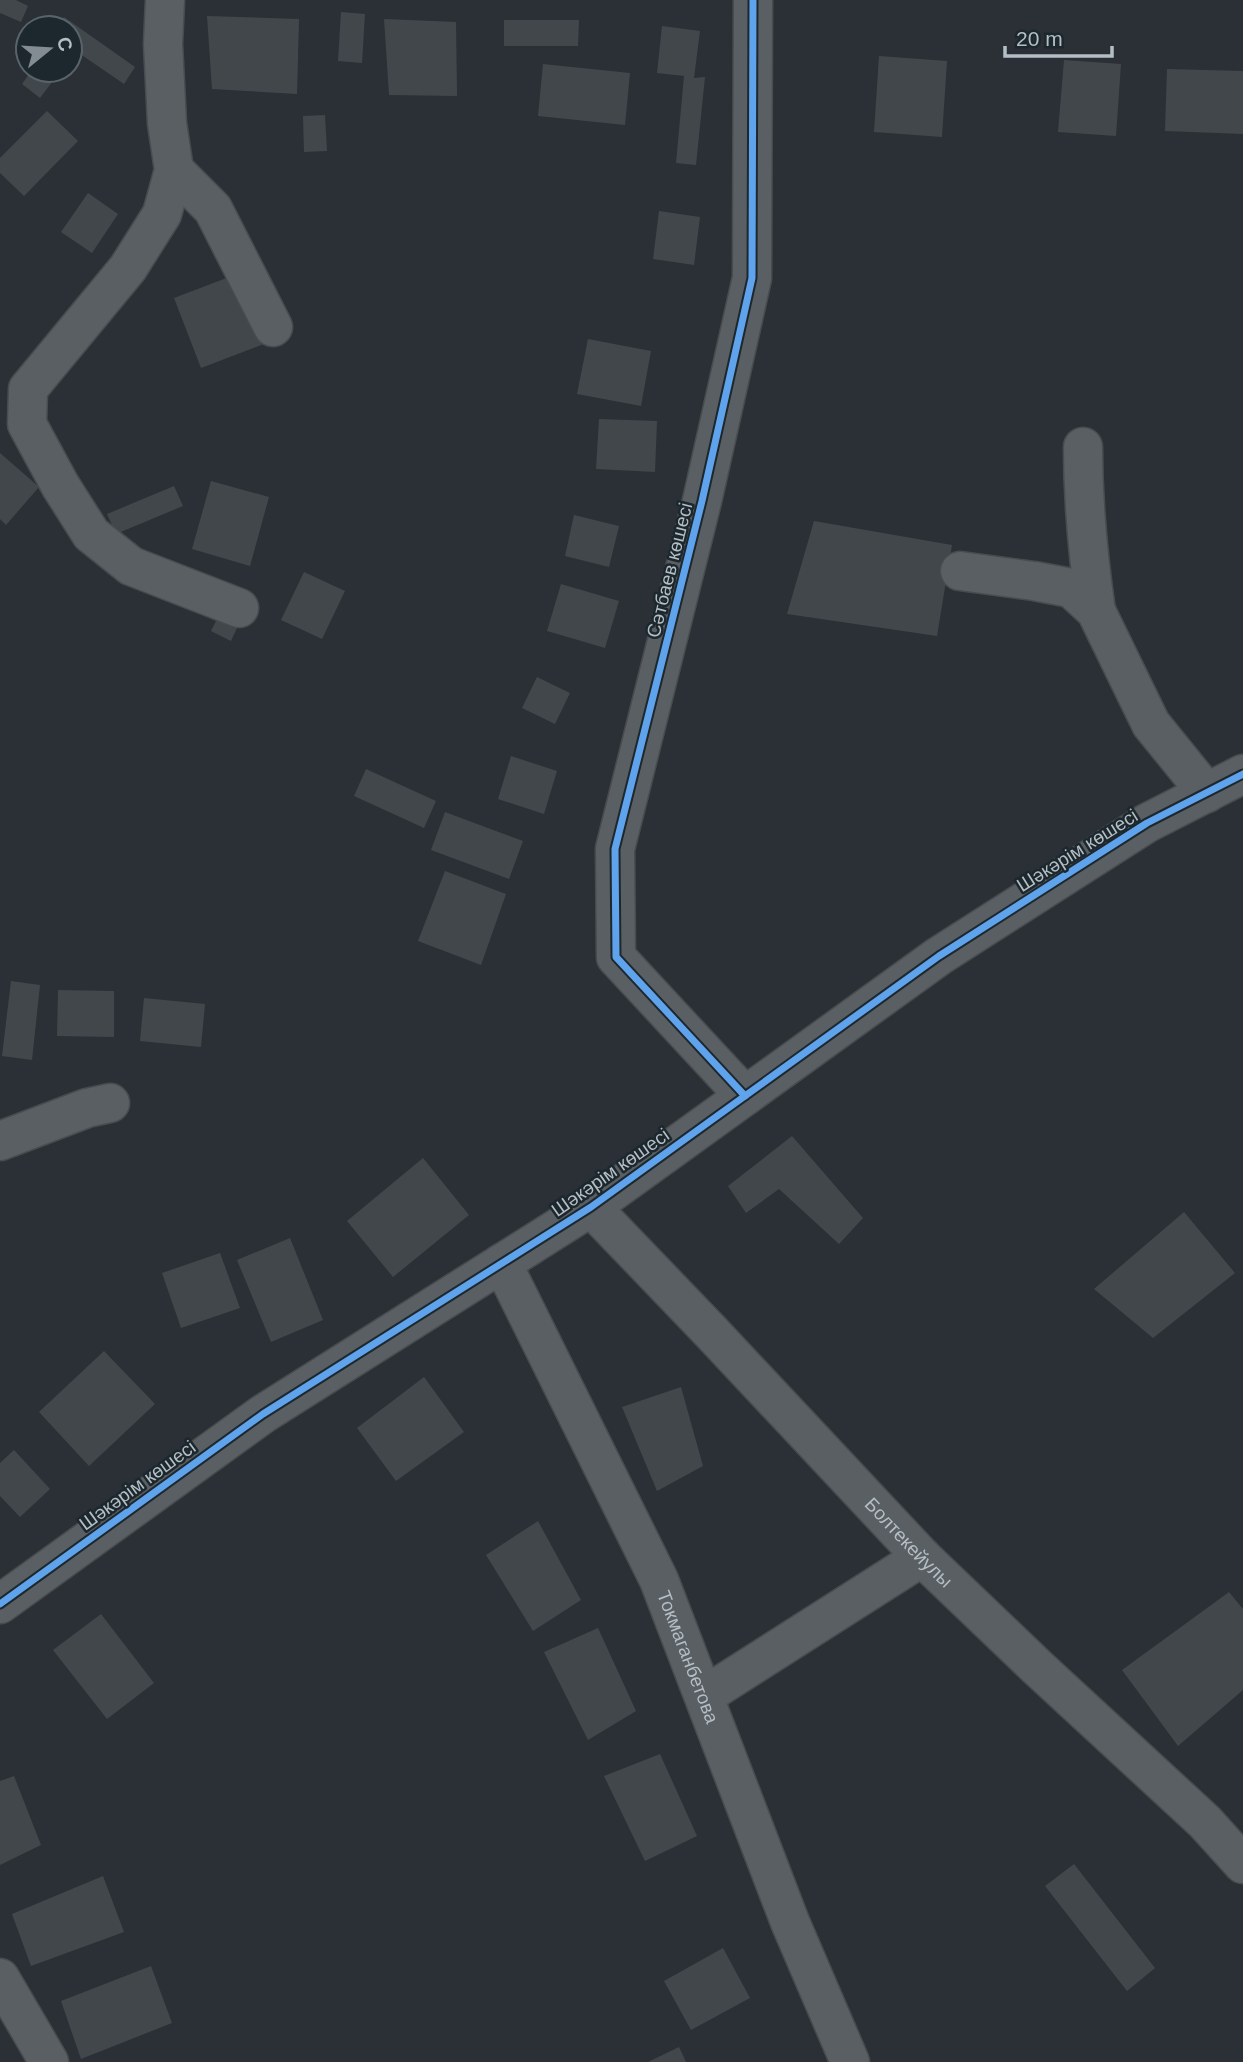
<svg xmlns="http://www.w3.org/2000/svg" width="1243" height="2062" font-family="Helvetica,sans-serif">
  <rect width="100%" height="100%" fill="#2a3035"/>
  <g fill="#42474c">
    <polygon points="0,0 16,0 28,6 21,22 0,13"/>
    <polygon points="341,12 365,14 362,63 338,61"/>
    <polygon points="207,16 299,19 297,94 212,89"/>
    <polygon points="64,17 135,67 124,84 70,47 70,28 56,28"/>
    <polygon points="384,19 456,22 457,96 389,95"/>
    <polygon points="504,20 579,20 578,46 504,46"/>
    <polygon points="662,26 700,31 694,78 705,77 696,165 676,163 684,76 657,73"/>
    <polygon points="879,56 947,61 942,137 874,132"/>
    <polygon points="1064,60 1121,64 1116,136 1058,132"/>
    <polygon points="543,64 630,73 625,125 538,116"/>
    <polygon points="1167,69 1243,71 1243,134 1165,131"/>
    <polygon points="32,70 61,70 40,98 22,84"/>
    <polygon points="47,111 78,141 24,196 0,173 0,158"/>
    <polygon points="325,115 327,151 304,152 303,116"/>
    <polygon points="88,193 118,214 92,253 61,232"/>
    <polygon points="659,211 700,217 694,265 653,259"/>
    <polygon points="237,274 264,344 201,368 174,298"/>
    <polygon points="588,339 651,351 641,406 577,394"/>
    <polygon points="599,419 657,421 655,472 596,469"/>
    <polygon points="0,453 39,487 6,525 0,519"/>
    <polygon points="211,481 269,497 250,566 192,549"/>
    <polygon points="174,486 183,506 116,534 107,514"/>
    <polygon points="574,515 619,526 609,567 565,556"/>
    <polygon points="814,521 952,545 937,636 787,614"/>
    <polygon points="304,572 345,591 322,639 281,620"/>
    <polygon points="561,584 619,601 605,648 547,631"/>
    <polygon points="217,619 237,628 231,641 211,631"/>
    <polygon points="537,677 570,693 555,724 522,708"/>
    <polygon points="511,756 557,771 544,814 498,799"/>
    <polygon points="366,769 436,801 424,828 354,796"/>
    <polygon points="445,812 523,841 509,879 431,850"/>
    <polygon points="445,871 506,894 481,965 418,941"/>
    <polygon points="11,981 40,985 32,1060 2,1056"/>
    <polygon points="58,990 114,991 114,1037 57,1036"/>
    <polygon points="144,998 205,1004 201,1047 140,1041"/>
    <polygon points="792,1136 863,1218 839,1244 779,1189 746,1213 728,1186"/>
    <polygon points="423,1158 469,1215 393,1277 347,1221"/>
    <polygon points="1184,1212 1235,1273 1153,1338 1094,1289"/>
    <polygon points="290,1238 323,1320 271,1342 237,1260"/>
    <polygon points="220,1253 240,1308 181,1328 162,1273"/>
    <polygon points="104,1351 155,1404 89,1466 39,1412"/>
    <polygon points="424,1377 464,1432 396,1481 357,1428"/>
    <polygon points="681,1387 703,1466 657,1491 622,1407"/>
    <polygon points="14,1450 50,1489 20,1517 0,1496 0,1463"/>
    <polygon points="538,1521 581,1600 533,1631 486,1555"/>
    <polygon points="1229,1592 1243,1609 1243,1690 1178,1746 1122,1670"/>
    <polygon points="101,1614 154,1683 107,1719 53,1650"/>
    <polygon points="598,1628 636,1711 588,1740 544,1652"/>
    <polygon points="660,1754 697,1836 645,1861 604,1776"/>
    <polygon points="14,1776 41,1845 0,1865 0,1781"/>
    <polygon points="1074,1864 1155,1968 1127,1991 1045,1886"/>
    <polygon points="103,1876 124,1932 31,1966 12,1914"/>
    <polygon points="723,1948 750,1998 691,2030 664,1981"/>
    <polygon points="151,1966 172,2023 81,2059 61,2001"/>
    <polygon points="679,2047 686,2062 648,2062"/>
  </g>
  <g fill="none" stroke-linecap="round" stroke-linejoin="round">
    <defs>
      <g id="minor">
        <polyline points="165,0 163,44 167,123 174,170 162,214 128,268 28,389 27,424 60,485 91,534 131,566 239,608"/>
        <polyline points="174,170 213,209 273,327"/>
        <path d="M1083,447C1083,503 1088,556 1096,611"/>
        <polyline points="960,571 1034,581 1071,588 1096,611 1151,724 1207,793"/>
        <polyline points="745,1096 616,957 615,849 702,501 752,278 753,0"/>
        <polyline points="0,1141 87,1108 110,1103"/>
        <path id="s1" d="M591,1207L713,1334L922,1557L1037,1667L1205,1822L1243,1864"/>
        <path id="s2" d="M502,1263L659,1580L790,1922L850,2062"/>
        <polyline points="0,1604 263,1414 591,1207 939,956 1147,823 1243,774"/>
        <polyline points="704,1696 922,1557"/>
        <polyline points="0,1978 49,2062"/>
      </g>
    </defs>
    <use href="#minor" stroke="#484c4f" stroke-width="41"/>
    <use href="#minor" stroke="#595f63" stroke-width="38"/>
    <defs>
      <g id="cycleway">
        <polyline points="745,1096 616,957 615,849 702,501 752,278 753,0"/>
        <polyline points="0,1604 263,1414 591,1207 939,956 1147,823 1243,774"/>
      </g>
    </defs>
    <use href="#cycleway" stroke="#1d282e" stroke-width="11"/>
    <use href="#cycleway" stroke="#60a3ed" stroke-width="7"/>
  </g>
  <g text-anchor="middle" stroke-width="5" stroke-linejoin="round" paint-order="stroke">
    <g font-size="19" fill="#b4bec5" stroke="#1d282e">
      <text transform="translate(669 570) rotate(-76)" y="7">Сәтбаев көшесі</text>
      <text transform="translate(1077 850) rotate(-32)" y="7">Шәкәрім көшесі</text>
      <text transform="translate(610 1172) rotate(-35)" y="7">Шәкәрім көшесі</text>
      <text transform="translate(137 1485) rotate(-36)" y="7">Шәкәрім көшесі</text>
      <text dy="7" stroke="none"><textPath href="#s1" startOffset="462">Болтекейулы</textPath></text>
      <text dy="7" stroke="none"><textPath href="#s2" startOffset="436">Токмаганбетова</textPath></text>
    </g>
  </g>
  <g transform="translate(49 49) rotate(72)"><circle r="33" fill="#1d282e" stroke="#59646a" stroke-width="2"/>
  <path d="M0-5L12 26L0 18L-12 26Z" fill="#848c93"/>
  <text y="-10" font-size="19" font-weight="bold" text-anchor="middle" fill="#b4bec5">С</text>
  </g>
  <path d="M1005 46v10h107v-10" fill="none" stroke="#b4bec5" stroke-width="3.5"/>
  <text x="1016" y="46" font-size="21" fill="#b4bec5" stroke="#1d282e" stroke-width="5" paint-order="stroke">20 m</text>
</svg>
